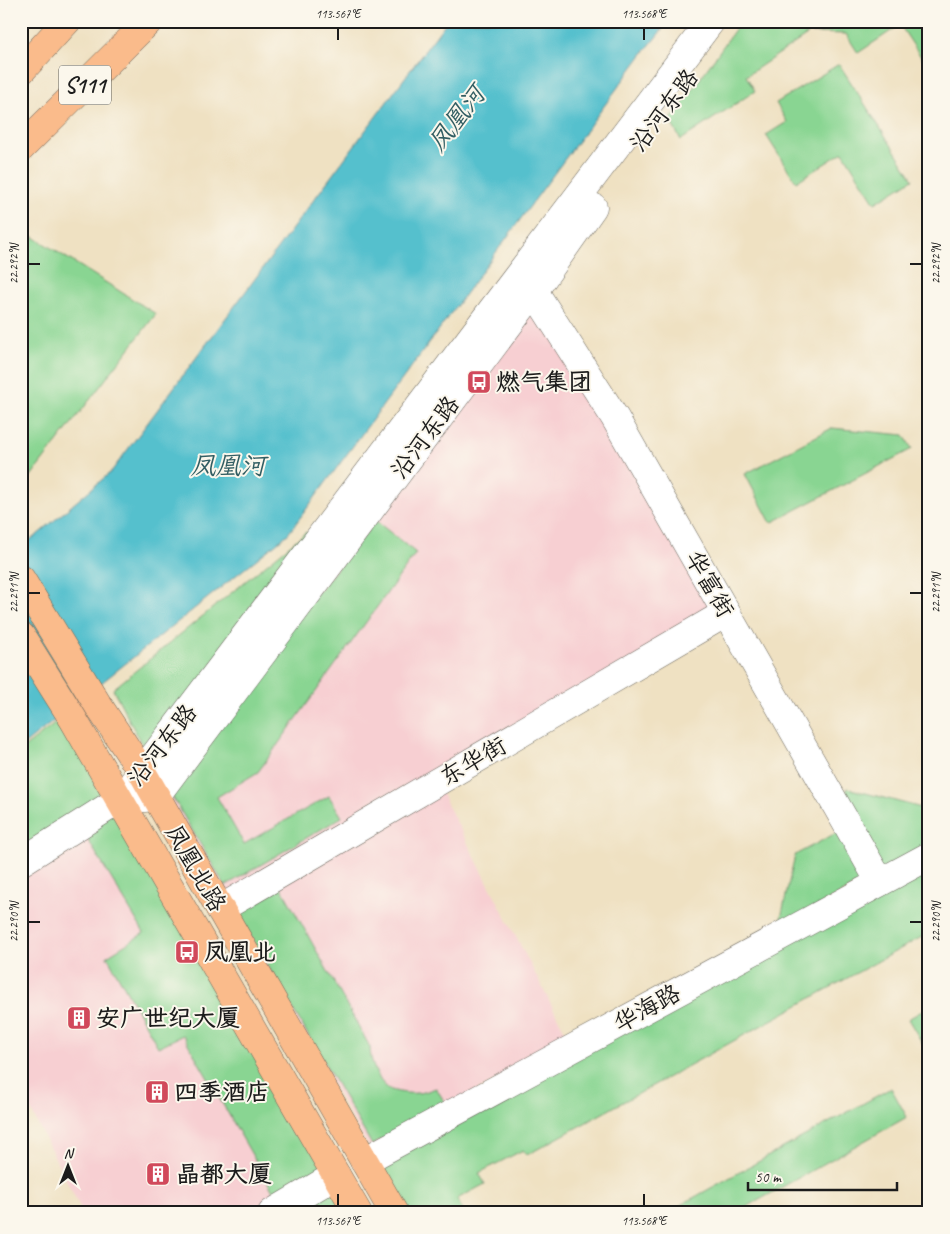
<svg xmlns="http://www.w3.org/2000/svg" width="950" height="1234" font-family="Caveat,'LXGW WenKai TC',sans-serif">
  <rect width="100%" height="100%" fill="#fbf7ec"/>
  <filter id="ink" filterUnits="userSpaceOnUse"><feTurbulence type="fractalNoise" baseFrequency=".02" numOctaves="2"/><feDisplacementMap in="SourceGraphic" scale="10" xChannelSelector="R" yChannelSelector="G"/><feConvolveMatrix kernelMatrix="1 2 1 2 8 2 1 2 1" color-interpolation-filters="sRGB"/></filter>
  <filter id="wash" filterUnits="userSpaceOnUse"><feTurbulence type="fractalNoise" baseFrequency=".0096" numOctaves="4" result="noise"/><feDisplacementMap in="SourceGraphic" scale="20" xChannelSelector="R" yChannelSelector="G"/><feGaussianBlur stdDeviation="1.12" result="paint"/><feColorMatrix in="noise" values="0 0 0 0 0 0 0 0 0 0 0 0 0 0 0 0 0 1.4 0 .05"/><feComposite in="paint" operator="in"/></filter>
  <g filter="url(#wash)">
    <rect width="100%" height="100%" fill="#efe1c2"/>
    <g fill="#f7cfd2">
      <polygon points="534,291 725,613 220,909 156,797"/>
      <polygon points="440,790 570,1041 369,1148 232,912"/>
      <polygon points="119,803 335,1173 267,1213 83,1213 21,1091 21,865"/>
    </g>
    <g fill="#89d592" stroke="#527857">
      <polygon points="741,21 929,21 929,69 900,25 858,53 846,34 810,33 746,76 755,91 681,140 670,121"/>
      <polygon points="839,64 913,179 875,203 843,152 796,182 766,135 787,122 776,103"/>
      <polygon points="21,229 156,314 21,489"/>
      <polygon points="832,428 904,435 912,449 771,523 745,474"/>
      <polygon points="376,521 416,553 258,772 217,797 244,844 329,796 342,817 225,886 163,781"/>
      <polygon points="306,532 323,545 151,762 113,689"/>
      <polygon points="66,715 114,798 21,856 21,750"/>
      <polygon points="847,788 929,810 929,850 882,874 842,805"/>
      <polygon points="119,808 330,1171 278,1200 183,1035 158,1047 107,956 144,933 82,830"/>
      <polygon points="838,832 867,879 779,927 795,855"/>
      <polygon points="919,870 929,889 929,933 527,1155 523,1150 479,1173 485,1184 457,1199 464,1213 404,1213 375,1162"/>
      <path d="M281,887L370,1047C370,1061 377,1081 389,1089C395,1092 410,1094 417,1093C423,1093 430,1090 436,1088L446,1104L372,1145L237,913Z"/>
      <polygon points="929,1007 929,1054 908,1019"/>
      <polygon points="891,1088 907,1117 736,1213 666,1213"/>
      <polygon points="335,1183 350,1213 284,1213"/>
    </g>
    <polygon fill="#54c0cd" stroke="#386e74" points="447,21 669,21 641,56 288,534 21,747 21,545 36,536 111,472"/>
  </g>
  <g filter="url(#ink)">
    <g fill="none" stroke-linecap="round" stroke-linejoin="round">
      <defs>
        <g id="minor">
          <polyline points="534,291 615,418 880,882"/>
          <polyline points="133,799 155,797 534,291 593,207"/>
          <polyline points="21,862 119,800 142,772 711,21"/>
          <polyline points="220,909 726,613"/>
          <polyline points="364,1161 929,856"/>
          <polyline points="272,1213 336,1175"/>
        </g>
        <g id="major">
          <polyline points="21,71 67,21"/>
          <polyline points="21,148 149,21"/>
          <polyline points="21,579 98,705 142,772 394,1213"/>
          <polyline points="21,636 73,719 358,1213"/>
        </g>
      </defs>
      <use href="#minor" stroke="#666156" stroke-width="29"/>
      <use href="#major" stroke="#666156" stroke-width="29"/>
      <use href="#minor" stroke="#fff" stroke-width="28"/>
      <use href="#major" stroke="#fabb8b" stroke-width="28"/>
    </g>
  </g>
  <path fill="none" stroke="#1c1c1c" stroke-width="2" d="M338,28V40M644,28V40M28,264H40M910,264H922M28,593H40M910,593H922M28,922H40M910,922H922M338,1194V1206M644,1194V1206"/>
  <defs>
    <symbol id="bus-square" viewBox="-11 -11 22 22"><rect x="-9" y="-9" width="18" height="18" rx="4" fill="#d1495b" stroke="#fbf7ec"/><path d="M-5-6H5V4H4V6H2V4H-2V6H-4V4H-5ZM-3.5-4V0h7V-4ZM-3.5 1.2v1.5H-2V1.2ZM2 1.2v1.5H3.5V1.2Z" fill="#fff"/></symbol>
    <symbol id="building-square" viewBox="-11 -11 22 22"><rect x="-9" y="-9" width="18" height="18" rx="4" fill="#d1495b" stroke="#fbf7ec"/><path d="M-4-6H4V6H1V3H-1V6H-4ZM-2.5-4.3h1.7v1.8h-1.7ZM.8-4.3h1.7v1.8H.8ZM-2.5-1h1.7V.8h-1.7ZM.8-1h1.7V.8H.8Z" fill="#fff"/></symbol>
  </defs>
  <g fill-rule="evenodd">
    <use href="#bus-square" x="465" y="368" width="28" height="28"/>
    <use href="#bus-square" x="173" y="938" width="28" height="28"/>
    <use href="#building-square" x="65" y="1004" width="28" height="28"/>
    <use href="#building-square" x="143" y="1078" width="28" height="28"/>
    <use href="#building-square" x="144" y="1160" width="28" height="28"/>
  </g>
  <g text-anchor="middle" stroke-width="4" stroke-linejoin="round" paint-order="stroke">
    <rect fill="#fbf7ec" stroke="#5f5e5a" stroke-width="1" x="59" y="65.5" width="52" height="39" rx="4"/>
    <g font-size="22" font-weight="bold" fill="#1c1c1c">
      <text x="85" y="93">S111</text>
    </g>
    <g font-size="24" fill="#1c1c1c" stroke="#fbf7ec">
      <text transform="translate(664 110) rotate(-53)" y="8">沿河东路</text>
      <text transform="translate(425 437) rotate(-53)" y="8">沿河东路</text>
      <text transform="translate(710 584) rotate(60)" y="8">华富街</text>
      <text transform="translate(162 745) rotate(-52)" y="8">沿河东路</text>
      <text transform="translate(473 761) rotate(-30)" y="8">东华街</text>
      <text transform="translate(196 868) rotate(60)" y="8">凤凰北路</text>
      <text transform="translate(647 1008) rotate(-29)" y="8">华海路</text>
    </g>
    <g font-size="24" font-weight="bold" fill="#1c1c1c" stroke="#fbf7ec" text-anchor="start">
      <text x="496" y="390">燃气集团</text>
      <text x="204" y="960">凤凰北</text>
      <text x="96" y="1026">安广世纪大厦</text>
      <text x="174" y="1100">四季酒店</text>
      <text x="176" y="1182">晶都大厦</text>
    </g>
    <g font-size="25" font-style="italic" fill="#325e63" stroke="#fbf7ec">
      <text transform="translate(456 118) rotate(-52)" y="9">凤凰河</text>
      <text x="228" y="474">凤凰河</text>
    </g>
  </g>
  <rect width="950" height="1234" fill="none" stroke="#fbf7ec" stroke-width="55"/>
  <g transform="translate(68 1166)" stroke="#fbf7ec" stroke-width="4" paint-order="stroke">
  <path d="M0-4L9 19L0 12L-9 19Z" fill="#1c1c1c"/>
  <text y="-8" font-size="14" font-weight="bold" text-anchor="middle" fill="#1c1c1c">N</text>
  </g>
  <path d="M748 1182v8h149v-8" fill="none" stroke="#1c1c1c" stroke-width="2.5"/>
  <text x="755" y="1182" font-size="15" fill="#1c1c1c" stroke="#fbf7ec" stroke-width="4" paint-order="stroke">50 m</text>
  <rect x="28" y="28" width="894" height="1178" fill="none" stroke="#1c1c1c" stroke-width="2"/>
  <g font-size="12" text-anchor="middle" fill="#1c1c1c">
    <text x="338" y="18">113.567°E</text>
    <text x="644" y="18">113.568°E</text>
    <text transform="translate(14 264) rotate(-90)" y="4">22.292°N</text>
    <text transform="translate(936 264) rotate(-90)" y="4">22.292°N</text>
    <text transform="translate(14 593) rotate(-90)" y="4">22.291°N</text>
    <text transform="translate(936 593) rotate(-90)" y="4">22.291°N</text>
    <text transform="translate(14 922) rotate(-90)" y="4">22.290°N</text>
    <text transform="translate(936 922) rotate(-90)" y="4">22.290°N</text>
    <text x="338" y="1225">113.567°E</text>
    <text x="644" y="1225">113.568°E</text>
  </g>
</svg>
